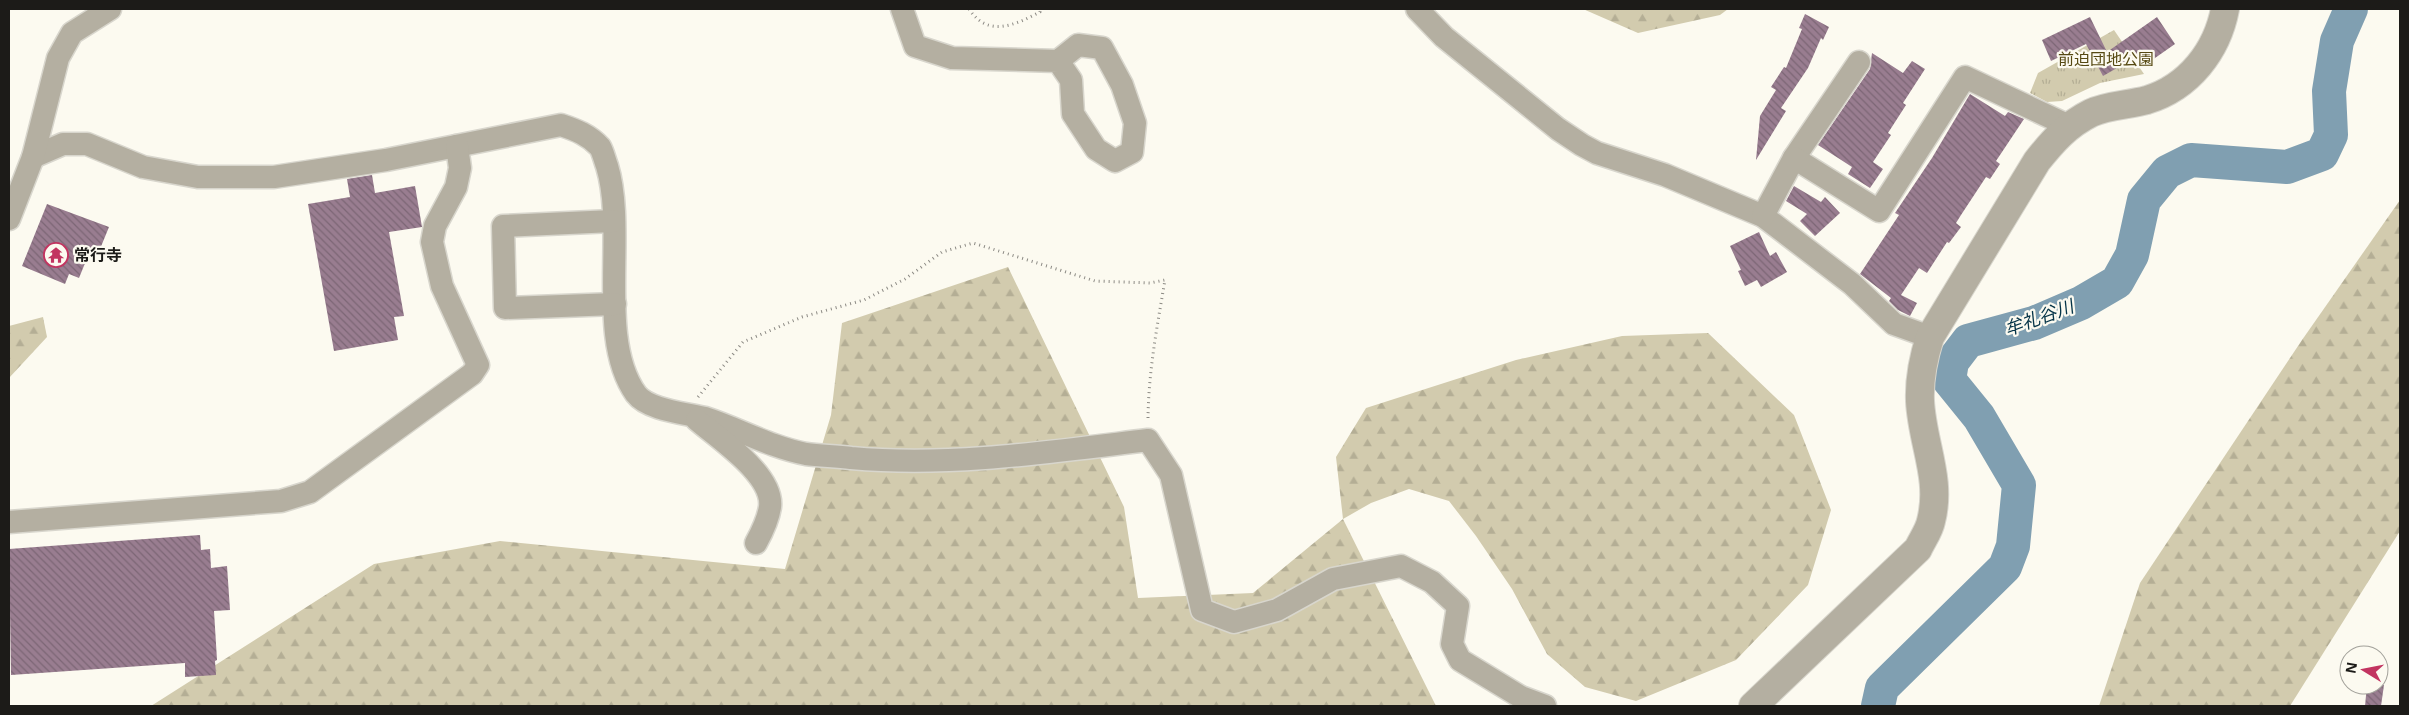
<svg xmlns="http://www.w3.org/2000/svg" width="2409" height="715" font-family="'Open Sans','Noto Sans JP',sans-serif">
  <defs>
    <pattern id="forest-firs" width="22" height="20" patternUnits="userSpaceOnUse" patternTransform="scale(1.25)"><rect width="22" height="20" fill="#d2cbae"/><path d="M5 1l3.5 6h-7zM16 11l3.5 6h-7z" fill="#b4ae95"/></pattern>
    <pattern id="park-tufts" width="24" height="20" patternUnits="userSpaceOnUse" patternTransform="scale(1.25)"><rect width="24" height="20" fill="#d2cbae"/><path d="M3 7l-1-3M5 7V3M7 7l1-3M15 17l-1-3M17 17v-4M19 17l1-3" fill="none" stroke="#b4ae95"/></pattern>
    <pattern id="building-back-hatch" width="6" height="6" patternUnits="userSpaceOnUse" patternTransform="scale(1.25)"><rect width="6" height="6" fill="#997d90"/><path d="M-1 5l2 2M0 0l6 6M5-1l2 2" fill="none" stroke="#7c6675"/></pattern>
  </defs>
  <rect width="100%" height="100%" fill="#fcfaf0"/>
  <g fill="url(#forest-firs)">
    <polygon points="1583,9 1728,9 1720,15 1638,33"/>
    <polygon points="2400,200 2400,531 2290,706 2099,706 2140,583 2302,340"/>
    <polygon points="1008,267 1124,507 1138,598 1253,593 1343,519 1336,457 1366,408 1516,360 1622,336 1708,333 1794,415 1831,510 1808,585 1736,660 1636,701 1585,687 1547,654 1512,589 1476,536 1449,501 1409,489 1371,503 1343,519 1436,706 151,706 374,564 500,541 785,569 831,415 842,323"/>
    <polygon points="43,317 47,337 9,378 9,326"/>
  </g>
  <polygon fill="url(#park-tufts)" points="2114,30 2144,74 2100,83 2062,101 2047,102 2030,93 2038,73"/>
  <g fill="none" stroke-linecap="round" stroke-linejoin="round">
    <polyline stroke="#809fb1" stroke-width="34" points="1878,706 1882,688 2005,567 2013,546 2019,485 1979,417 1949,380 1952,362 1968,341 2034,323 2081,303 2117,282 2132,255 2144,200 2167,172 2191,160 2287,167 2322,154 2331,135 2329,91 2337,41 2351,9"/>
  </g>
  <g fill="url(#building-back-hatch)">
    <polygon points="1805,14 1829,27 1823,40 1821,38 1808,68 1781,108 1786,111 1756,160 1760,116 1776,90 1771,87 1784,67 1786,68 1802,29 1799,28"/>
    <polygon points="2090,17 2107,52 2157,17 2175,44 2145,65 2138,56 2103,76 2086,44 2051,61 2042,40"/>
    <polygon points="1872,53 1903,73 1912,61 1925,69 1903,103 1906,105 1888,133 1891,135 1873,162 1883,169 1870,188 1848,174 1852,167 1818,145 1870,69"/>
    <polygon points="1970,94 2005,116 2008,112 2024,119 1996,161 2000,164 1990,179 1986,177 1961,215 1956,223 1961,227 1949,243 1947,242 1927,273 1919,268 1901,295 1917,303 1910,316 1898,310 1889,301 1891,298 1860,274 1899,215 1895,213 1932,158"/>
    <polygon points="372,175 375,193 415,186 422,227 389,232 404,316 394,317 398,340 334,351 308,204 350,197 347,179"/>
    <polygon points="1794,186 1821,202 1825,197 1840,213 1815,236 1800,221 1807,214 1786,201"/>
    <polygon points="47,204 109,227 100,249 92,246 79,278 69,274 65,284 22,266"/>
    <polygon points="1759,232 1770,256 1776,252 1787,272 1761,287 1757,280 1745,286 1738,271 1741,270 1730,246"/>
    <polygon points="200,535 201,550 210,549 211,568 227,566 230,610 214,611 217,660 215,661 216,675 185,677 185,663 11,675 9,549"/>
    <polygon points="2367,685 2384,685 2381,706 2365,706"/>
  </g>
  <g fill="none" stroke-linecap="round" stroke-linejoin="round">
    <defs>
      <g id="minor">
        <polyline points="902,9 915,46 952,58 1058,61 1078,45 1102,48 1122,85 1135,123 1132,152 1115,161 1096,149 1073,114 1071,80 1058,61"/>
        <polyline points="1417,9 1444,37 1558,129 1582,145 1597,153 1665,175 1763,216 1852,284 1894,324 1930,337"/>
        <path d="M33,157L63,144H87L143,167L198,177H274L386,160L561,125C576,130 589,135 600,147C603,152 605,161 607,166C627,231 596,338 636,394C648,410 685,413 705,418C739,429 770,447 806,454C821,456 836,456 851,458C950,467 1050,452 1148,440L1171,475L1202,610L1234,622L1277,610L1333,579L1401,566L1432,582L1458,606L1452,644L1460,660L1521,697L1545,706"/>
        <polyline points="1794,158 1859,62"/>
        <polyline points="1763,216 1794,158 1879,211 1965,77 2069,126"/>
        <polyline points="9,219 33,157 58,58 72,33 110,9"/>
        <polyline points="613,221 503,226 505,308 615,304"/>
        <path d="M697,420C719,439 774,475 770,507C768,520 762,532 756,543"/>
        <polyline points="9,522 281,501 310,492 472,374 478,365 442,286 432,242 435,226 456,187 460,168 457,146"/>
      </g>
      <path id="tertiary" d="M1753,706L1918,549C1922,540 1929,531 1931,521C1942,479 1922,443 1920,401C1919,378 1923,359 1930,337L2037,161C2053,141 2067,125 2091,113C2108,105 2129,105 2147,100C2189,87 2217,51 2225,9"/>
    </defs>
    <use href="#minor" stroke="#d8d6cd" stroke-width="25"/>
    <use href="#tertiary" stroke="#d8d6cd" stroke-width="30"/>
    <g stroke="#8c8a84" stroke-width="3" stroke-dasharray="1 4" stroke-linecap="butt">
      <path d="M969,9C988,38 1015,25 1040,12V9"/>
      <path d="M698,397L743,342L802,317L864,300L905,279L942,252L973,243L1095,281L1150,283L1165,280C1157,327 1148,374 1148,422"/>
    </g>
    <use href="#minor" stroke="#b4afa1" stroke-width="22"/>
    <use href="#tertiary" stroke="#b4afa1" stroke-width="28"/>
  </g>
  <defs>
    <symbol id="temple-ring" viewBox="-11 -11 22 22"><circle r="9.5" fill="#fcfaf0" stroke="#c23460" stroke-width="1.5"/><path d="M0-6L5-2H3V0L6.5 2.5H4V6H1.5V3h-3V6H-4V2.5H-6.5L-3 0V-2H-5Z" fill="#c23460"/></symbol>
  </defs>
  <g fill-rule="evenodd">
    <use href="#temple-ring" x="42" y="241" width="28" height="28"/>
  </g>
  <g text-anchor="middle" stroke-width="4.5" stroke-linejoin="round" paint-order="stroke">
    <g font-size="16" fill="#564912" stroke="#fcfaf0">
      <text x="2106" y="65">前迫団地公園</text>
    </g>
    <g font-size="16" font-weight="bold" fill="#1c1b18" stroke="#fcfaf0" text-anchor="start">
      <text x="74" y="261">常行寺</text>
    </g>
    <g font-size="18" font-style="italic" fill="#043347" stroke="#fcfaf0">
      <text transform="translate(2039 318) rotate(-20)" y="6">牟礼谷川</text>
    </g>
  </g>
  <rect width="2409" height="715" fill="none" stroke="#1c1b18" stroke-width="20"/>
  <g transform="translate(2364 670) rotate(280)"><circle r="24" fill="#fcfaf0" stroke="#a2a19a"/>
  <path d="M0-4L9 19L0 12L-9 19Z" fill="#c23460"/>
  <text y="-8" font-size="14" font-weight="bold" text-anchor="middle" fill="#1c1b18">N</text>
  </g>
</svg>
